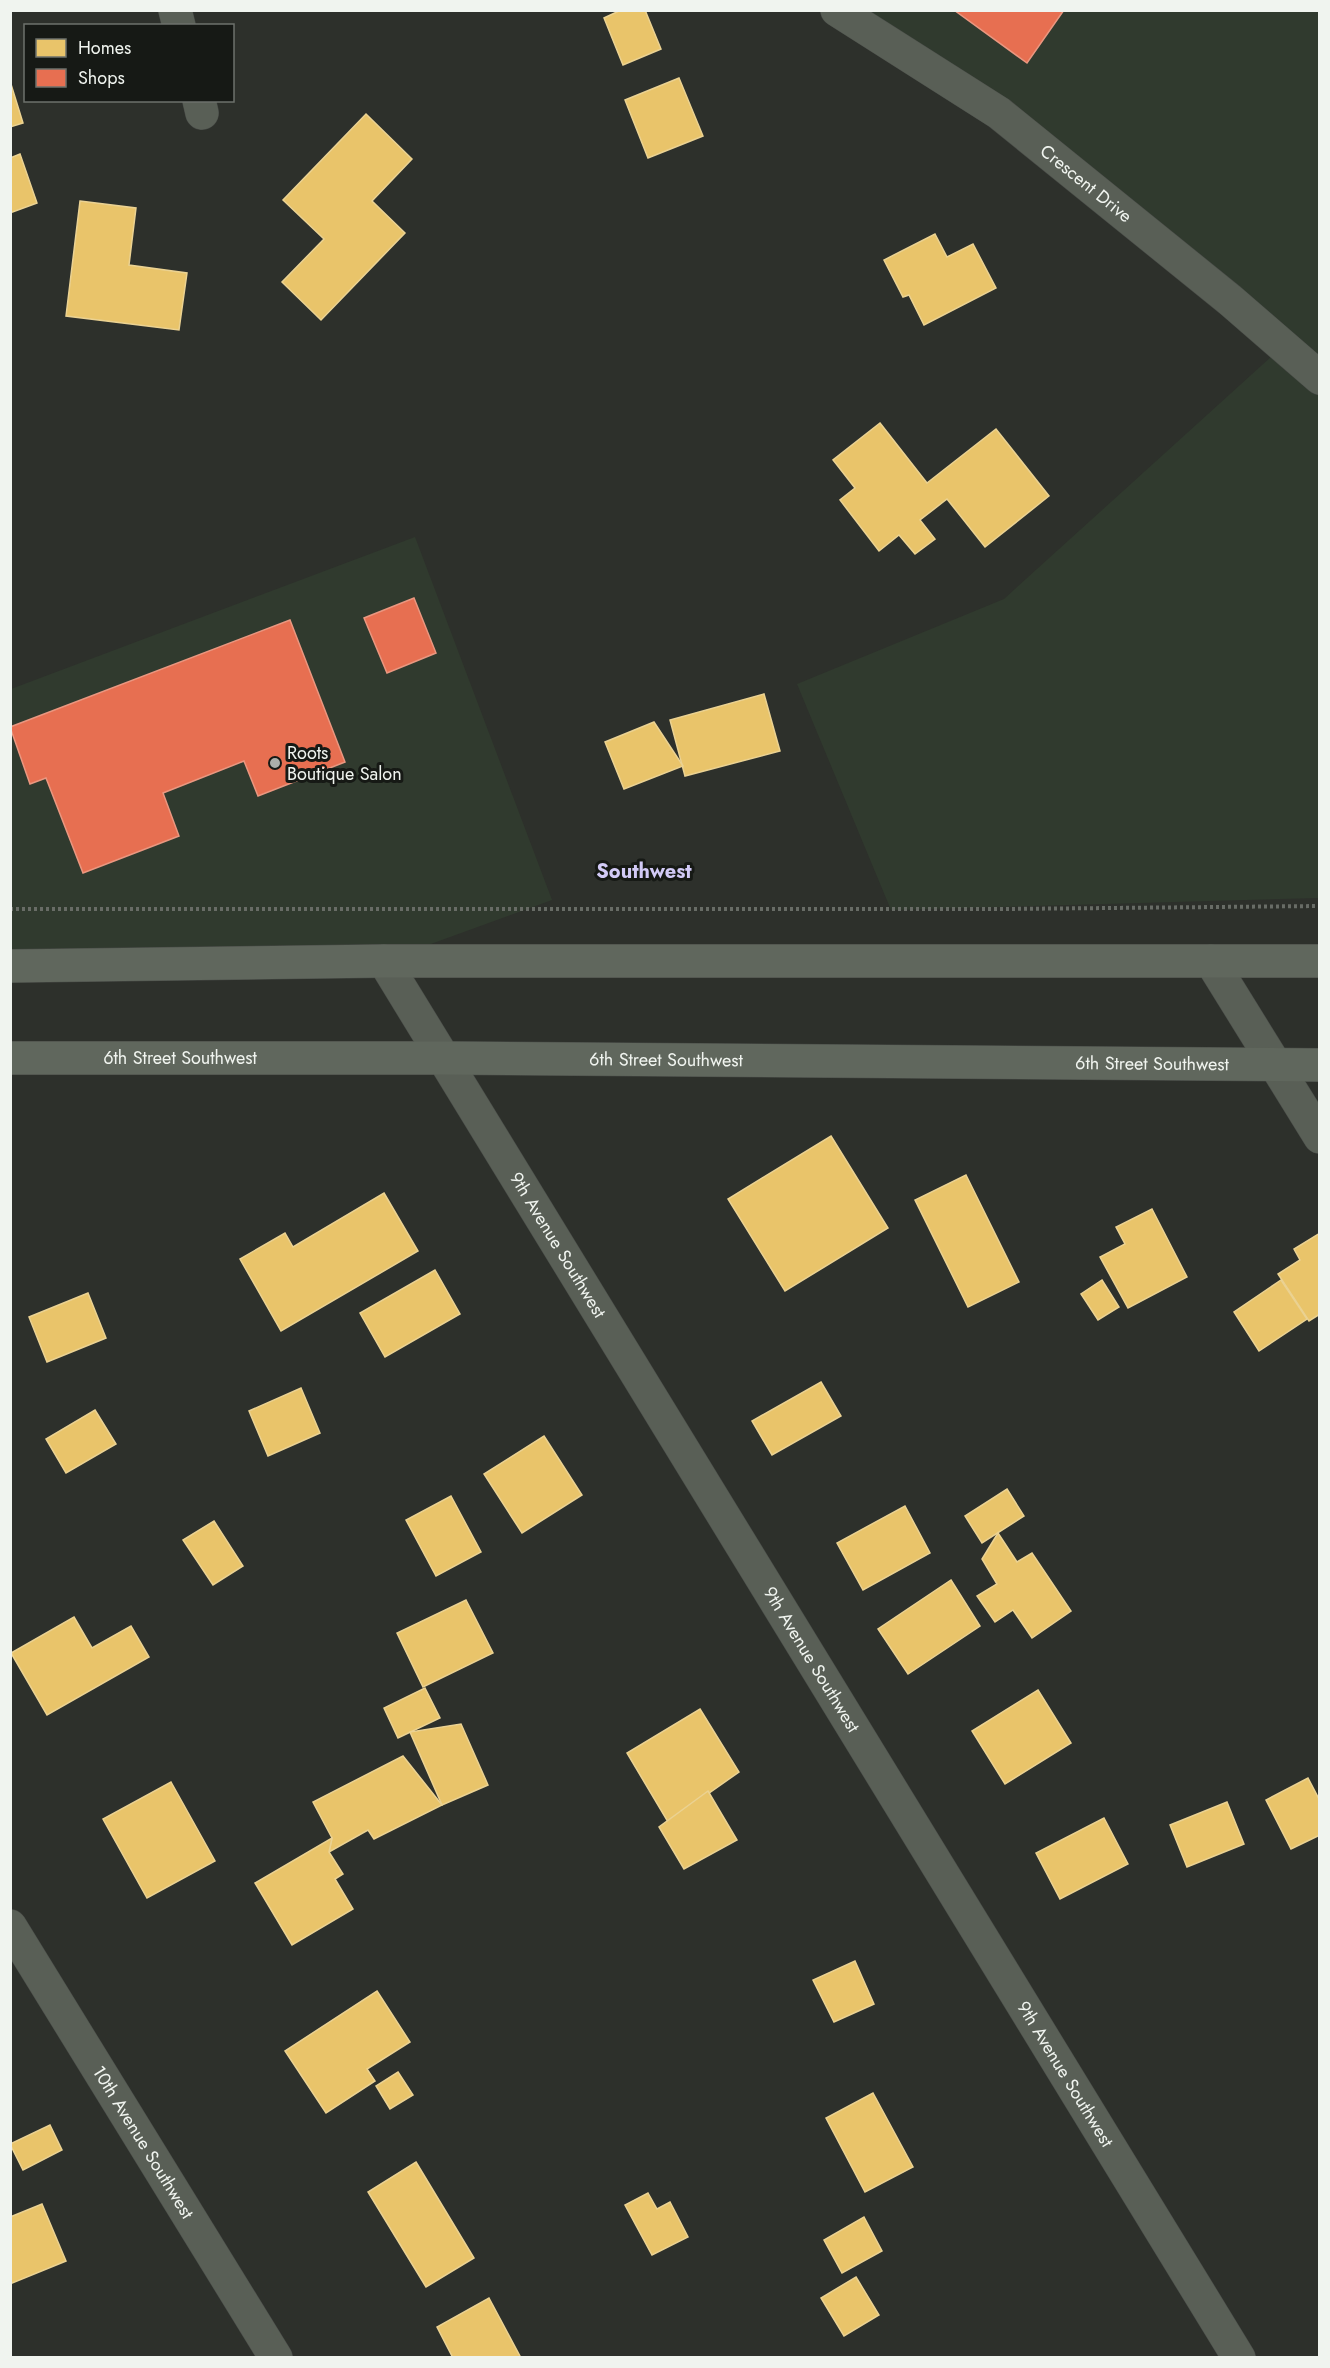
<svg xmlns="http://www.w3.org/2000/svg" width="1330" height="2368" font-family="Jost,sans-serif">
  <rect width="100%" height="100%" fill="#2d302b"/>
  <g fill="#303a2e">
    <polygon points="827,11 1319,11 1319,898 891,910 797,684 1004,599 1283,346 999,113"/>
    <polygon points="415,537 552,900 384,961 11,964 11,689"/>
  </g>
  <g fill="#e9c46a" stroke="#ebd292" stroke-width="1.5">
    <polygon points="621,10 645,10 661,49 623,65 604,18"/>
    <polygon points="679,78 703,136 648,158 625,100"/>
    <polygon points="10,81 23,123 10,127"/>
    <polygon points="366,114 412,159 372,201 405,233 321,320 282,282 324,239 283,200"/>
    <polygon points="20,154 37,203 10,213 10,158"/>
    <polygon points="80,201 136,208 129,265 187,273 179,330 66,316"/>
    <polygon points="935,234 947,257 973,244 996,288 924,325 909,295 903,297 884,260"/>
    <polygon points="880,423 927,483 996,429 1049,496 985,547 947,499 920,520 935,539 915,554 899,535 879,551 840,500 855,488 833,460"/>
    <polygon points="764,694 780,751 685,776 670,720"/>
    <polygon points="654,722 683,766 624,789 605,742"/>
    <polygon points="831,1136 888,1228 785,1291 728,1199"/>
    <polygon points="966,1175 1019,1282 968,1307 915,1200"/>
    <polygon points="384,1193 418,1251 281,1331 240,1259 285,1233 293,1247"/>
    <polygon points="1152,1209 1187,1277 1128,1308 1100,1257 1125,1244 1116,1227"/>
    <polygon points="1320,1233 1320,1314 1309,1321 1278,1274 1300,1260 1294,1249"/>
    <polygon points="435,1270 460,1314 385,1357 360,1313"/>
    <polygon points="1102,1280 1119,1307 1098,1320 1081,1294"/>
    <polygon points="1281,1280 1307,1319 1259,1351 1234,1312"/>
    <polygon points="88,1293 106,1338 47,1362 29,1317"/>
    <polygon points="821,1382 841,1416 772,1455 752,1421"/>
    <polygon points="301,1388 320,1433 268,1456 249,1411"/>
    <polygon points="95,1410 116,1444 66,1473 46,1439"/>
    <polygon points="544,1436 582,1495 522,1533 484,1474"/>
    <polygon points="1007,1489 1024,1516 982,1543 965,1516"/>
    <polygon points="451,1496 481,1552 436,1576 406,1520"/>
    <polygon points="905,1506 930,1553 863,1590 837,1543"/>
    <polygon points="214,1521 243,1566 213,1585 183,1540"/>
    <polygon points="998,1533 1017,1562 1032,1553 1071,1611 1032,1638 1013,1610 995,1622 977,1596 997,1584 982,1559"/>
    <polygon points="951,1580 980,1626 908,1674 878,1629"/>
    <polygon points="466,1600 493,1653 423,1687 397,1633"/>
    <polygon points="74,1617 92,1648 131,1626 149,1657 47,1715 11,1653"/>
    <polygon points="425,1688 440,1718 398,1738 384,1708"/>
    <polygon points="1038,1690 1071,1743 1005,1784 972,1731"/>
    <polygon points="700,1709 739,1772 668,1822 627,1753"/>
    <polygon points="461,1724 488,1785 442,1805 410,1732"/>
    <polygon points="403,1756 442,1805 374,1839 368,1830 329,1852 332,1838 313,1802"/>
    <polygon points="1308,1778 1320,1801 1320,1835 1291,1849 1266,1800"/>
    <polygon points="171,1782 215,1861 147,1898 103,1819"/>
    <polygon points="708,1791 737,1840 684,1869 659,1827"/>
    <polygon points="1227,1802 1244,1844 1187,1867 1170,1825"/>
    <polygon points="1104,1818 1128,1864 1060,1899 1036,1853"/>
    <polygon points="332,1838 329,1852 343,1874 335,1879 353,1909 292,1945 255,1883"/>
    <polygon points="855,1961 874,2004 834,2022 813,1980"/>
    <polygon points="377,1991 410,2042 367,2069 375,2081 326,2113 285,2051"/>
    <polygon points="398,2072 413,2095 390,2109 376,2086"/>
    <polygon points="873,2093 913,2167 865,2192 826,2118"/>
    <polygon points="50,2125 62,2150 23,2170 10,2144"/>
    <polygon points="416,2162 474,2258 426,2287 368,2192"/>
    <polygon points="648,2193 657,2209 670,2202 688,2237 652,2255 625,2205"/>
    <polygon points="42,2204 66,2261 10,2284 10,2217"/>
    <polygon points="864,2217 882,2251 842,2273 824,2240"/>
    <polygon points="856,2277 879,2315 844,2336 821,2298"/>
    <polygon points="489,2298 521,2358 453,2358 437,2327"/>
  </g>
  <g fill="#e76f51" stroke="#ea9780" stroke-width="1.5">
    <polygon points="954,10 1064,10 1027,63"/>
    <polygon points="414,598 436,653 387,673 364,618"/>
    <polygon points="290,620 345,762 258,796 244,761 163,793 179,836 83,873 46,778 30,784 10,727"/>
  </g>
  <g fill="none" stroke-linecap="round" stroke-linejoin="round">
    <defs>
      <g id="minor">
        <polyline points="175,10 179,26"/>
        <path id="s1" d="M837,10L999,113L1230,300L1320,378"/>
        <polyline points="199,100 202,113"/>
        <path id="s2" d="M384,961L1239,2358"/>
        <polyline points="1211,961 1320,1137"/>
        <path id="s3" d="M10,1926L276,2358"/>
      </g>
      <g id="major">
        <polyline points="10,966 384,961 1320,961"/>
        <path id="s4" d="M10,1058H442L1320,1065"/>
      </g>
    </defs>
    <use href="#minor" stroke="#484b47" stroke-width="34"/>
    <use href="#major" stroke="#484b47" stroke-width="34"/>
    <polyline stroke="#686c66" stroke-width="4" stroke-dasharray="3 3" stroke-linecap="butt" points="10,909 1004,909 1320,906"/>
    <use href="#minor" stroke="#595f56" stroke-width="33"/>
    <use href="#major" stroke="#60675d" stroke-width="33"/>
  </g>
  <circle fill="#acafaa" stroke="#161915" stroke-width="2" cx="275" cy="763" r="6"/>
  <g text-anchor="middle" stroke-width="6" stroke-linejoin="round" paint-order="stroke">
    <g font-size="18" fill="#f0f4ef" stroke="#161915">
      <text dy="6" stroke="none"><textPath href="#s1" startOffset="304">Crescent Drive</textPath></text>
      <text dy="6" stroke="none"><textPath href="#s4" startOffset="170">6th Street Southwest</textPath></text>
      <text dy="6" stroke="none"><textPath href="#s4" startOffset="656">6th Street Southwest</textPath></text>
      <text dy="6" stroke="none"><textPath href="#s4" startOffset="1142">6th Street Southwest</textPath></text>
      <text dy="6" stroke="none"><textPath href="#s2" startOffset="333">9th Avenue Southwest</textPath></text>
      <text dy="6" stroke="none"><textPath href="#s2" startOffset="819">9th Avenue Southwest</textPath></text>
      <text dy="6" stroke="none"><textPath href="#s2" startOffset="1305">9th Avenue Southwest</textPath></text>
      <text dy="6" stroke="none"><textPath href="#s3" startOffset="254">10th Avenue Southwest</textPath></text>
    </g>
    <g font-size="18" fill="#f0f4ef" stroke="#161915" text-anchor="start">
      <text x="287" y="759">Roots<tspan x="287" dy="21">Boutique Salon</tspan></text>
    </g>
    <g font-size="20" font-weight="bold" fill="#d2caf6" stroke="#161915">
      <text x="644" y="878">Southwest</text>
    </g>
  </g>
  <rect width="1330" height="2368" fill="none" stroke="#f0f4ef" stroke-width="24"/>
  <rect x="24" y="24" width="210" height="78" fill="#161915" stroke="#6d716c" stroke-width="1.5"/>
  <rect x="36" y="39" width="30" height="18" fill="#e9c46a" stroke="#6d716c" stroke-width="1.5"/>
  <text x="78" y="54" font-size="18" fill="#f0f4ef">Homes</text>
  <rect x="36" y="69" width="30" height="18" fill="#e76f51" stroke="#6d716c" stroke-width="1.5"/>
  <text x="78" y="84" font-size="18" fill="#f0f4ef">Shops</text>
</svg>
